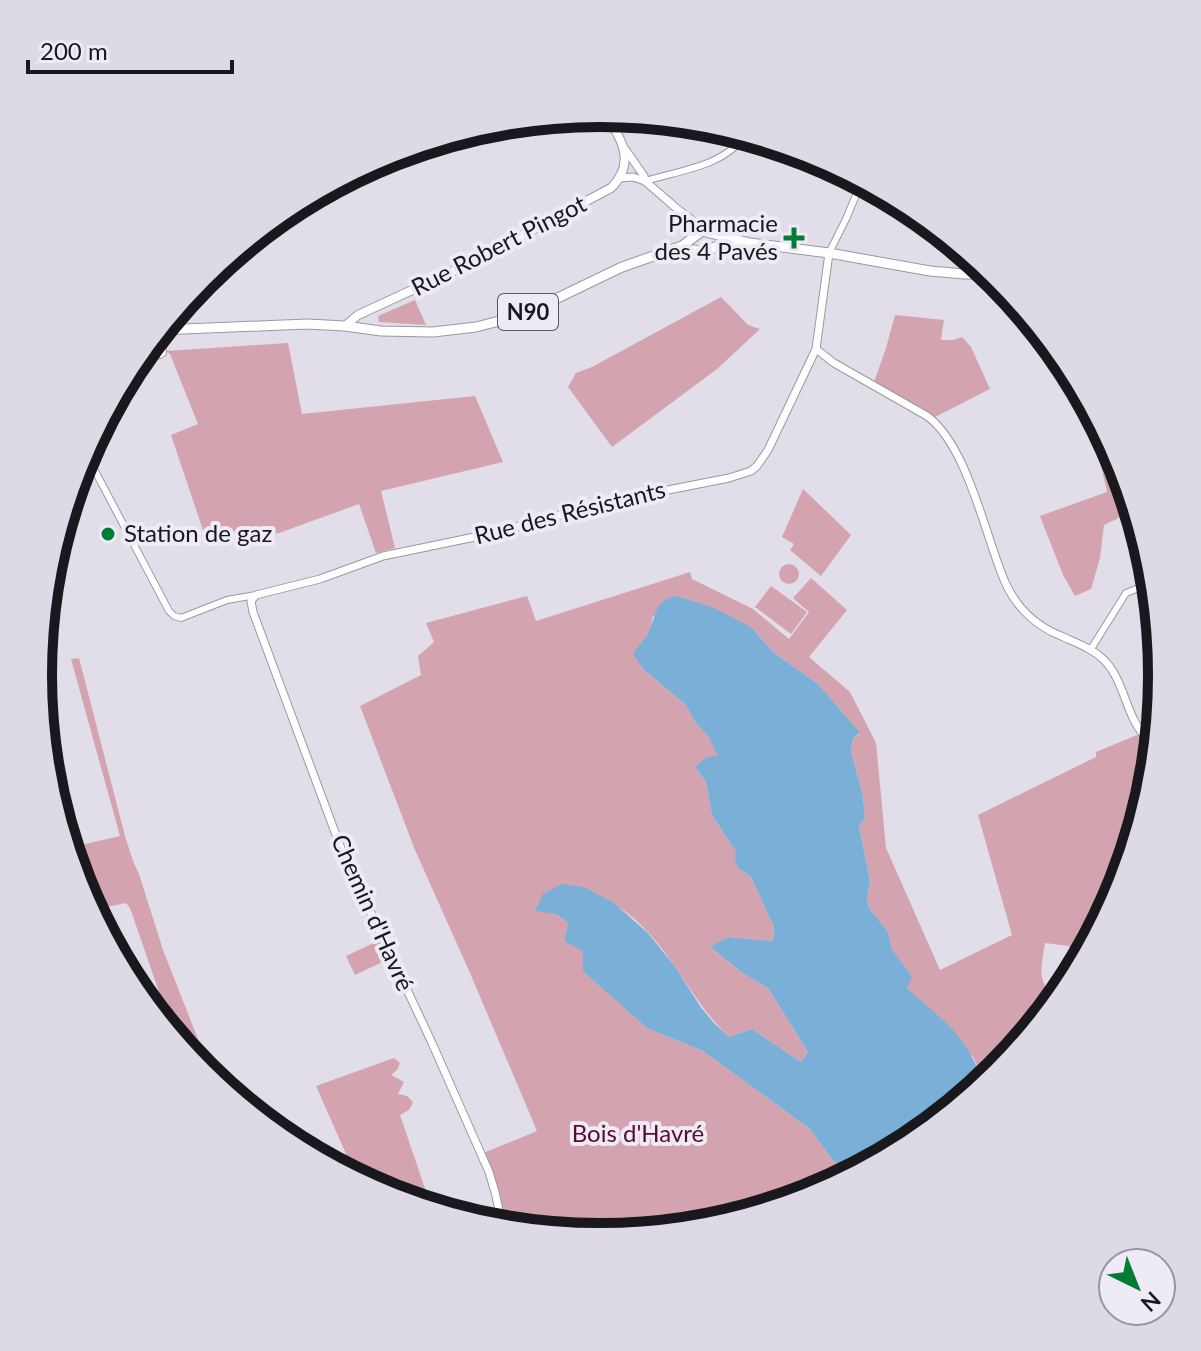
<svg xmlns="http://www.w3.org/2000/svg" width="1201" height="1351" font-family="Lato,sans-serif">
  <rect width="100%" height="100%" fill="#e1dde9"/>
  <g fill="#d3a4af">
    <polygon points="721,297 748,325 760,329 717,369 612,447 568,387 576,373 592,367"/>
    <polygon points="415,300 426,325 379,322 378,316"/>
    <polygon points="895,315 944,320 941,340 953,340 962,337 971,347 990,389 935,417 933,421 873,385 886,348"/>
    <polygon points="288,343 302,414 475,396 503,462 381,491 395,548 376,553 359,504 279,533 237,539 232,528 205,536 171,435 198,424 170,354 166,351"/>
    <polygon points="1118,456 1138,519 1129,513 1104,525 1100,558 1091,589 1075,596 1063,575 1040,516 1107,492 1100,461"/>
    <polygon points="803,489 851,535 821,576 790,550 794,544 782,537"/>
    <circle cx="789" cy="574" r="10"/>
    <path d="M690,572L692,579L753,609L789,639L809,612L793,598L811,578L847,610L809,657L850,692L876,743L886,848L940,970L1012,935L978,815L1096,757V752L1142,733L1156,750L1152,786L1120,891L1083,961L1072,954L1069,946L1045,943C1041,970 1036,980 1057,1001L998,1074L983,1086L974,1058L907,988L911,977L892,949L888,932L869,908L867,898L870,881L859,826L865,818L863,796L851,751L853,738L860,734L818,684L774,653L751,627L653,616L650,630L634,654L644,670L686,705L695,722L709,736L719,756L695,767L706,782L712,815L736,852L738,868L751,877L774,927L773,941L728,937L711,948L741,972L768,988L808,1052L801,1062L752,1029L729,1037C684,995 662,923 601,898L556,914L570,923L565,935L583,952V962L624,1007L647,1028L703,1051L810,1129L832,1159L852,1176L815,1195L710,1227L600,1238L503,1228L481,1154L537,1131L470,973L415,850L360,706L421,675L418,656L434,642L426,623L527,596L536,621Z"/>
    <polygon points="771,586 807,612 791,634 755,607"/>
    <polygon points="79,658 125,836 133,861 139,874 163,950 205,1057 212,1069 234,1089 247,1109 202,1073 176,1041 130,908 126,903 91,910 81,890 68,848 120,836 71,659"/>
    <polygon points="382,939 391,958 355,975 346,956"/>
    <polygon points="394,1058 400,1063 397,1070 391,1075 404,1082 398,1094 407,1096 413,1102 409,1110 400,1115 432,1209 385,1195 358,1181 316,1086"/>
  </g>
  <path fill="#7ab0d8" d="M677,596L714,608L751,627L774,653L818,684L860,733L853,738L851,751L863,796L865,818L859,826L870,881L867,898L869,908L888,932L892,949L912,977L907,988C941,1019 971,1038 983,1086L913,1143L852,1176L832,1159L810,1129L703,1051L647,1028L583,971V952L574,946L565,942V935L569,923L556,914L535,911L543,894L562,884L584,887L614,903L648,933L676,968L700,1006L714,1023L729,1037L752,1029L801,1062L808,1052L768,988L741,972L710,947L728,937L773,941L774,927L751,877L738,868L735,859L736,852L712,815L706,782L695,767L707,757L718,756L709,737L695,722L686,705L644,670L633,654C638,646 645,639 649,631C657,614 654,600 677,596Z"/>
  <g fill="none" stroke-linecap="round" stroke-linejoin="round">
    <defs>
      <g id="minor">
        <path d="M645,181C681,170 722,167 746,135"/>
        <polyline points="829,253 846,219 862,181"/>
        <polyline points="138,357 160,355 163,353 161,330"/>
        <polyline points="85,452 169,611 174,616 181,618 227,600 256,595"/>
        <polyline points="1091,649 1126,593 1154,582"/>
      </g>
      <g id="tertiary">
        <polyline points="623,146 644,176 645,181"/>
        <polyline points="619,178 633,177 645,181 675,207 706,231"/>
        <path d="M816,349L834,363L927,416C968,446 985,536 1005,582C1016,607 1036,626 1061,636C1076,643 1092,648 1104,660C1120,676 1124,700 1134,720C1139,731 1148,740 1156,750"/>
        <polyline points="503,1228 495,1192 489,1172 432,1043 342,851 253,612 251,601 256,595 320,579 383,556 494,533 607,502 729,478 751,471 757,466 768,450 816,349 829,253"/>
      </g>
      <path id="secondary" d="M345,326L358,315L462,267L611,188C637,162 621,139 605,113"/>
      <g id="primary">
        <polyline points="675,251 693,250 705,252 717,246 738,244"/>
        <polyline points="160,330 307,324 345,326 381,331 433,332 476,327 507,319 539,307 622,267 682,246 702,231 750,243 829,253 930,271 964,274 994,274"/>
      </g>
    </defs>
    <use href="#minor" stroke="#9b97a3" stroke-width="8"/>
    <use href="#tertiary" stroke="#9b97a3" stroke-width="9"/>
    <use href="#secondary" stroke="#9b97a3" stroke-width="10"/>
    <use href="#primary" stroke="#9b97a3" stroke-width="11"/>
    <use href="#minor" stroke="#fff" stroke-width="6"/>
    <use href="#tertiary" stroke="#fff" stroke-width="7"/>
    <use href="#secondary" stroke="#fff" stroke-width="8"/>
    <use href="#primary" stroke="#fff" stroke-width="9"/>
  </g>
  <g fill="#017c34" stroke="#eeeaf6" stroke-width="3">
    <path d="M790 226h8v8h8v8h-8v8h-8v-8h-8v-8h8z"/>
    <circle cx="108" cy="534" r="8"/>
  </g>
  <g text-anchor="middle" stroke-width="8" stroke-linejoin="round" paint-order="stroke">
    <rect fill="#eeeaf6" stroke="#59575d" stroke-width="2" x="498" y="294" width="60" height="36" rx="6"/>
    <g font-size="22" font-weight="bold" fill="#19181c">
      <text x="528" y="320">N90</text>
    </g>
    <g font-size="24" fill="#19181c" stroke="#eeeaf6" text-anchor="end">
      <text x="778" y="232">Pharmacie<tspan x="778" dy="28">des 4 Pavés</tspan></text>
      <text x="124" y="542" text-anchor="start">Station de gaz</text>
    </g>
    <g font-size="24" fill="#19181c" stroke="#eeeaf6">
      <text transform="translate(499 246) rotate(-27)" y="8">Rue Robert Pingot</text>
      <text transform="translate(570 513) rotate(-14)" y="8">Rue des Résistants</text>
      <text transform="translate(372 913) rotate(66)" y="8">Chemin d'Havré</text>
    </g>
    <g font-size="24" fill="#590b2a" stroke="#eeeaf6">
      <text x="638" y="1142">Bois d'Havré</text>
    </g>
  </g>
  <path d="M0 0H1201V1351H0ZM52 675a548 548 0 1 1 1096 0a548 548 0 1 1-1096 0Z" fill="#ddd9e5" fill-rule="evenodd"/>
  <path fill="none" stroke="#19181c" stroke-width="10" d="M52 675a548 548 0 1 1 1096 0a548 548 0 1 1-1096 0Z"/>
  <g transform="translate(1137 1287) rotate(137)"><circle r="38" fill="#eeeaf6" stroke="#99969f" stroke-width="2"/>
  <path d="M0-6L14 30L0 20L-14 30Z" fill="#017c34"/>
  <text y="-12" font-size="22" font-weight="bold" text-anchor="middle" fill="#19181c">N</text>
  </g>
  <path d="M28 60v12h204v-12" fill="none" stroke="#19181c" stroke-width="4"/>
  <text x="40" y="60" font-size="24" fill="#19181c" stroke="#eeeaf6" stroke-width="6" paint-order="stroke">200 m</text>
</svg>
